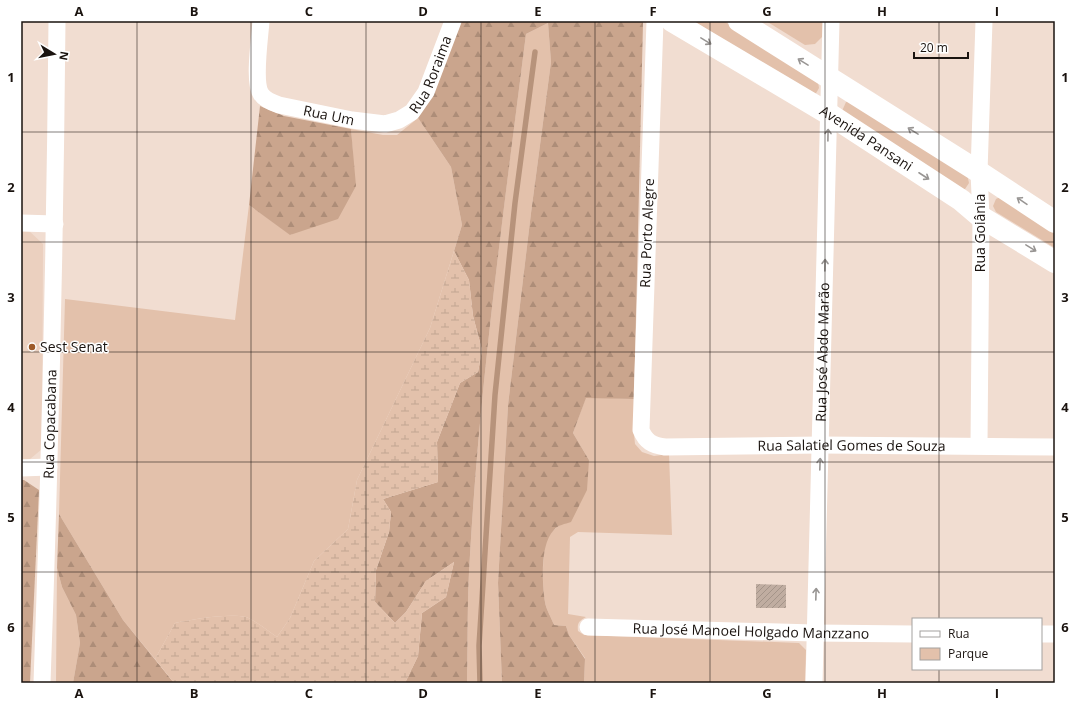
<svg xmlns="http://www.w3.org/2000/svg" width="1076" height="704" font-family="'Open Sans',sans-serif">
  <defs>
    <pattern id="forest-firs" width="22" height="20" patternUnits="userSpaceOnUse"><rect width="22" height="20" fill="#caa58d"/><path d="M5 1l3.5 6h-7zM16 11l3.5 6h-7z" fill="#ad8d78"/></pattern>
    <pattern id="wetland-marsh" width="20" height="14" patternUnits="userSpaceOnUse"><rect width="20" height="14" fill="#e3c1ab"/><path d="M1 5h8M5 5V1M11 12h8M15 12V8" fill="none" stroke="#c2a592"/></pattern>
    <pattern id="building-hatch" width="6" height="6" patternUnits="userSpaceOnUse"><rect width="6" height="6" fill="#c0ada1"/><path d="M-1 1l2-2M0 6l6-6M5 7l2-2" fill="none" stroke="#a49489"/></pattern>
  </defs>
  <rect width="100%" height="100%" fill="#f1ddd1"/>
  <polygon fill="#ebd0bf" points="21,230 28,230 43,244 42,449 30,459 21,459"/>
  <g fill="#e3c1ab">
    <polygon points="694,21 724,21 818,82 819,88 815,95 809,94"/>
    <polygon points="766,21 823,21 822,37 815,44 805,45"/>
    <path d="M548,23L551,62L531,213L508,405L498,583L502,683H467C468,641 467,598 470,555C480,381 504,207 526,34Z"/>
    <polygon points="852,101 967,174 969,183 965,189 960,190 842,111 846,102"/>
    <path d="M418,118L451,167L462,225L430,328L357,480L348,529L314,561L290,618L277,637C270,632 253,619 246,617C228,613 193,619 175,623L155,659L123,620L59,514L65,299L235,320L249,205L291,235L353,156L351,129L383,135H397Z"/>
    <polygon points="1000,197 1055,232 1055,248 996,212 993,206 996,199"/>
    <path d="M586,397L634,399V434L635,444L642,452L654,456L669,454L672,535L578,532L570,537L568,614L586,617C579,621 577,623 578,631L584,635L799,643L806,650L805,683H584L585,658L569,635L566,626L554,625C551,617 546,609 545,602C542,587 542,553 547,539C550,532 556,528 562,524L589,460L573,433Z"/>
    <polygon points="57,568 62,587 76,615 80,643 73,683 56,683"/>
  </g>
  <g fill="url(#forest-firs)">
    <path d="M460,21H642L643,23L634,399L586,398L573,433L589,460L587,490L571,522C565,524 558,525 554,530C540,543 542,583 545,602C546,609 551,617 554,625L566,626L569,635L585,659L584,683H502L498,583L508,405L531,213L551,62L548,23L526,34C504,208 480,381 470,555C467,598 468,641 467,683H405L418,656L422,613L446,597L454,562L426,581L406,612L395,623L375,602L376,570L389,532L391,512L383,499L438,482L437,442L460,383L478,372L482,350L473,316L469,280L454,251L462,225L451,167L418,118Z"/>
    <polygon points="260,106 284,116 351,129 356,186 338,219 290,235 249,205"/>
    <polygon points="21,480 24,480 39,490 30,683 21,683"/>
    <polygon points="59,514 123,620 174,683 73,683 80,643 76,615 62,587 57,568"/>
  </g>
  <path fill="url(#wetland-marsh)" d="M454,251L469,280L473,316L482,350L478,372L460,383L437,442L438,482L383,499L391,512L389,532L376,570L375,602L395,623L406,612L426,581L454,562L446,597L422,613L418,656L405,683H174L155,659L175,623C193,619 228,613 246,617C253,619 270,632 277,637L290,618L314,561L348,529L357,480L430,328Z"/>
  <g fill="none" stroke-linecap="round" stroke-linejoin="round">
    <polyline stroke="#b7937b" stroke-width="5.5" points="480,683 479,646 495,395 515,203 535,52"/>
  </g>
  <polygon fill="url(#building-hatch)" points="756,584 786,585 786,608 756,608"/>
  <g fill="none" stroke-linecap="round" stroke-linejoin="round">
    <g stroke="#fff" stroke-width="17">
      <path id="s1" d="M261,21C260,37 253,82 261,94C265,100 273,103 279,105L352,120L385,124L399,120L412,112L426,92L453,21"/>
      <path id="s2" d="M655,21L641,430C646,442 652,445 665,447L821,445L1055,447"/>
      <polyline points="21,223 55,224"/>
      <polyline points="979,445 981,217 979,172 984,21"/>
      <polyline points="21,468 49,467"/>
      <path id="s3" d="M588,627L814,633L913,634"/>
      <polyline points="1041,634 1055,634"/>
      <path id="s4" d="M42,683C50,462 55,242 57,21"/>
      <path id="s5" d="M814,683L831,21"/>
    </g>
    <g stroke="#fff" stroke-width="22">
      <path id="s6" d="M672,21L829,114L961,200L981,217L1055,262"/>
      <polyline points="739,21 979,172 1055,222"/>
    </g>
  </g>
  <defs><path id="oneway-shaft" d="M-6 0H5M1.5-3L5.5 0L1.5 3" fill="none" stroke-width="1.6" stroke-linecap="round" stroke-linejoin="round"/></defs>
  <g stroke="#989593">
    <use href="#oneway-shaft" transform="translate(706 41) rotate(31)"/>
    <use href="#oneway-shaft" transform="translate(803 62) rotate(-148)"/>
    <use href="#oneway-shaft" transform="translate(913 131) rotate(-148)"/>
    <use href="#oneway-shaft" transform="translate(828 135) rotate(-89)"/>
    <use href="#oneway-shaft" transform="translate(924 176) rotate(33)"/>
    <use href="#oneway-shaft" transform="translate(1022 201) rotate(-146)"/>
    <use href="#oneway-shaft" transform="translate(1031 248) rotate(31)"/>
    <use href="#oneway-shaft" transform="translate(825 265) rotate(-89)"/>
    <use href="#oneway-shaft" transform="translate(820 464) rotate(-88)"/>
    <use href="#oneway-shaft" transform="translate(816 594) rotate(-88)"/>
  </g>
  <path fill="none" stroke="#1a130f" stroke-width="1" stroke-opacity="0.55" d="M137,21V683M251,21V683M366,21V683M481,21V683M595,21V683M710,21V683M825,21V683M939,21V619M21,132H1055M21,242H1055M21,352H1055M21,462H1055M21,572H1055M939,669V683"/>
  <circle fill="#9d5a29" stroke="#fff" stroke-width="1.5" cx="32" cy="347" r="4"/>
  <g text-anchor="middle" stroke-width="3" stroke-linejoin="round" paint-order="stroke">
    <g font-size="14" fill="#1a130f" stroke="#fff">
      <text dy="5" stroke="none"><textPath href="#s1" startOffset="275">Rua Roraima</textPath></text>
      <text dy="5" stroke="none"><textPath href="#s1" startOffset="146">Rua Um</textPath></text>
      <text dy="5" stroke="none"><textPath href="#s6" startOffset="227">Avenida Pansani</textPath></text>
      <text transform="translate(647 233) rotate(-88)" y="5">Rua Porto Alegre</text>
      <text transform="translate(980 233) rotate(-90)" y="5">Rua Goiânia</text>
      <text dy="5" stroke="none"><textPath href="#s5" startOffset="331">Rua José Abdo Marão</textPath></text>
      <text dy="5" stroke="none"><textPath href="#s4" startOffset="259">Rua Copacabana</textPath></text>
      <text dy="5" stroke="none"><textPath href="#s2" startOffset="627">Rua Salatiel Gomes de Souza</textPath></text>
      <text dy="5" stroke="none"><textPath href="#s3" startOffset="163">Rua José Manoel Holgado Manzzano</textPath></text>
    </g>
    <g font-size="14" fill="#1a130f" stroke="#fff" text-anchor="start">
      <text x="40" y="352">Sest Senat</text>
    </g>
  </g>
  <rect width="1076" height="704" fill="none" stroke="#ffffff" stroke-width="44"/>
  <rect x="912" y="618" width="130" height="52" fill="#ffffff" stroke="#a3a19f"/>
  <rect x="920" y="631" width="20" height="6" fill="#ffffff" stroke="#a3a19f"/>
  <text x="948" y="638" font-size="12" fill="#1a130f">Rua</text>
  <rect x="920" y="648" width="20" height="12" fill="#e3c1ab" stroke="#a3a19f"/>
  <text x="948" y="658" font-size="12" fill="#1a130f">Parque</text>
  <g transform="translate(54 54) rotate(100)" stroke="#ffffff" stroke-width="3" paint-order="stroke">
  <path d="M0-3L7 15L0 10L-7 15Z" fill="#1a130f"/>
  <text y="-6" font-size="11" font-weight="bold" text-anchor="middle" fill="#1a130f">N</text>
  </g>
  <path d="M914 52v6h54v-6" fill="none" stroke="#1a130f" stroke-width="2"/>
  <text x="920" y="52" font-size="12" fill="#1a130f" stroke="#ffffff" stroke-width="3" paint-order="stroke">20 m</text>
  <rect x="22" y="22" width="1032" height="660" fill="none" stroke="#1a130f" stroke-width="1.5"/>
  <g font-size="13" text-anchor="middle" font-weight="bold" fill="#1a130f">
    <text x="79" y="16">A</text>
    <text x="194" y="16">B</text>
    <text x="309" y="16">C</text>
    <text x="423" y="16">D</text>
    <text x="538" y="16">E</text>
    <text x="653" y="16">F</text>
    <text x="767" y="16">G</text>
    <text x="882" y="16">H</text>
    <text x="997" y="16">I</text>
    <text x="11" y="82">1</text>
    <text x="1065" y="82">1</text>
    <text x="11" y="192">2</text>
    <text x="1065" y="192">2</text>
    <text x="11" y="302">3</text>
    <text x="1065" y="302">3</text>
    <text x="11" y="412">4</text>
    <text x="1065" y="412">4</text>
    <text x="11" y="522">5</text>
    <text x="1065" y="522">5</text>
    <text x="11" y="632">6</text>
    <text x="1065" y="632">6</text>
    <text x="79" y="698">A</text>
    <text x="194" y="698">B</text>
    <text x="309" y="698">C</text>
    <text x="423" y="698">D</text>
    <text x="538" y="698">E</text>
    <text x="653" y="698">F</text>
    <text x="767" y="698">G</text>
    <text x="882" y="698">H</text>
    <text x="997" y="698">I</text>
  </g>
</svg>
